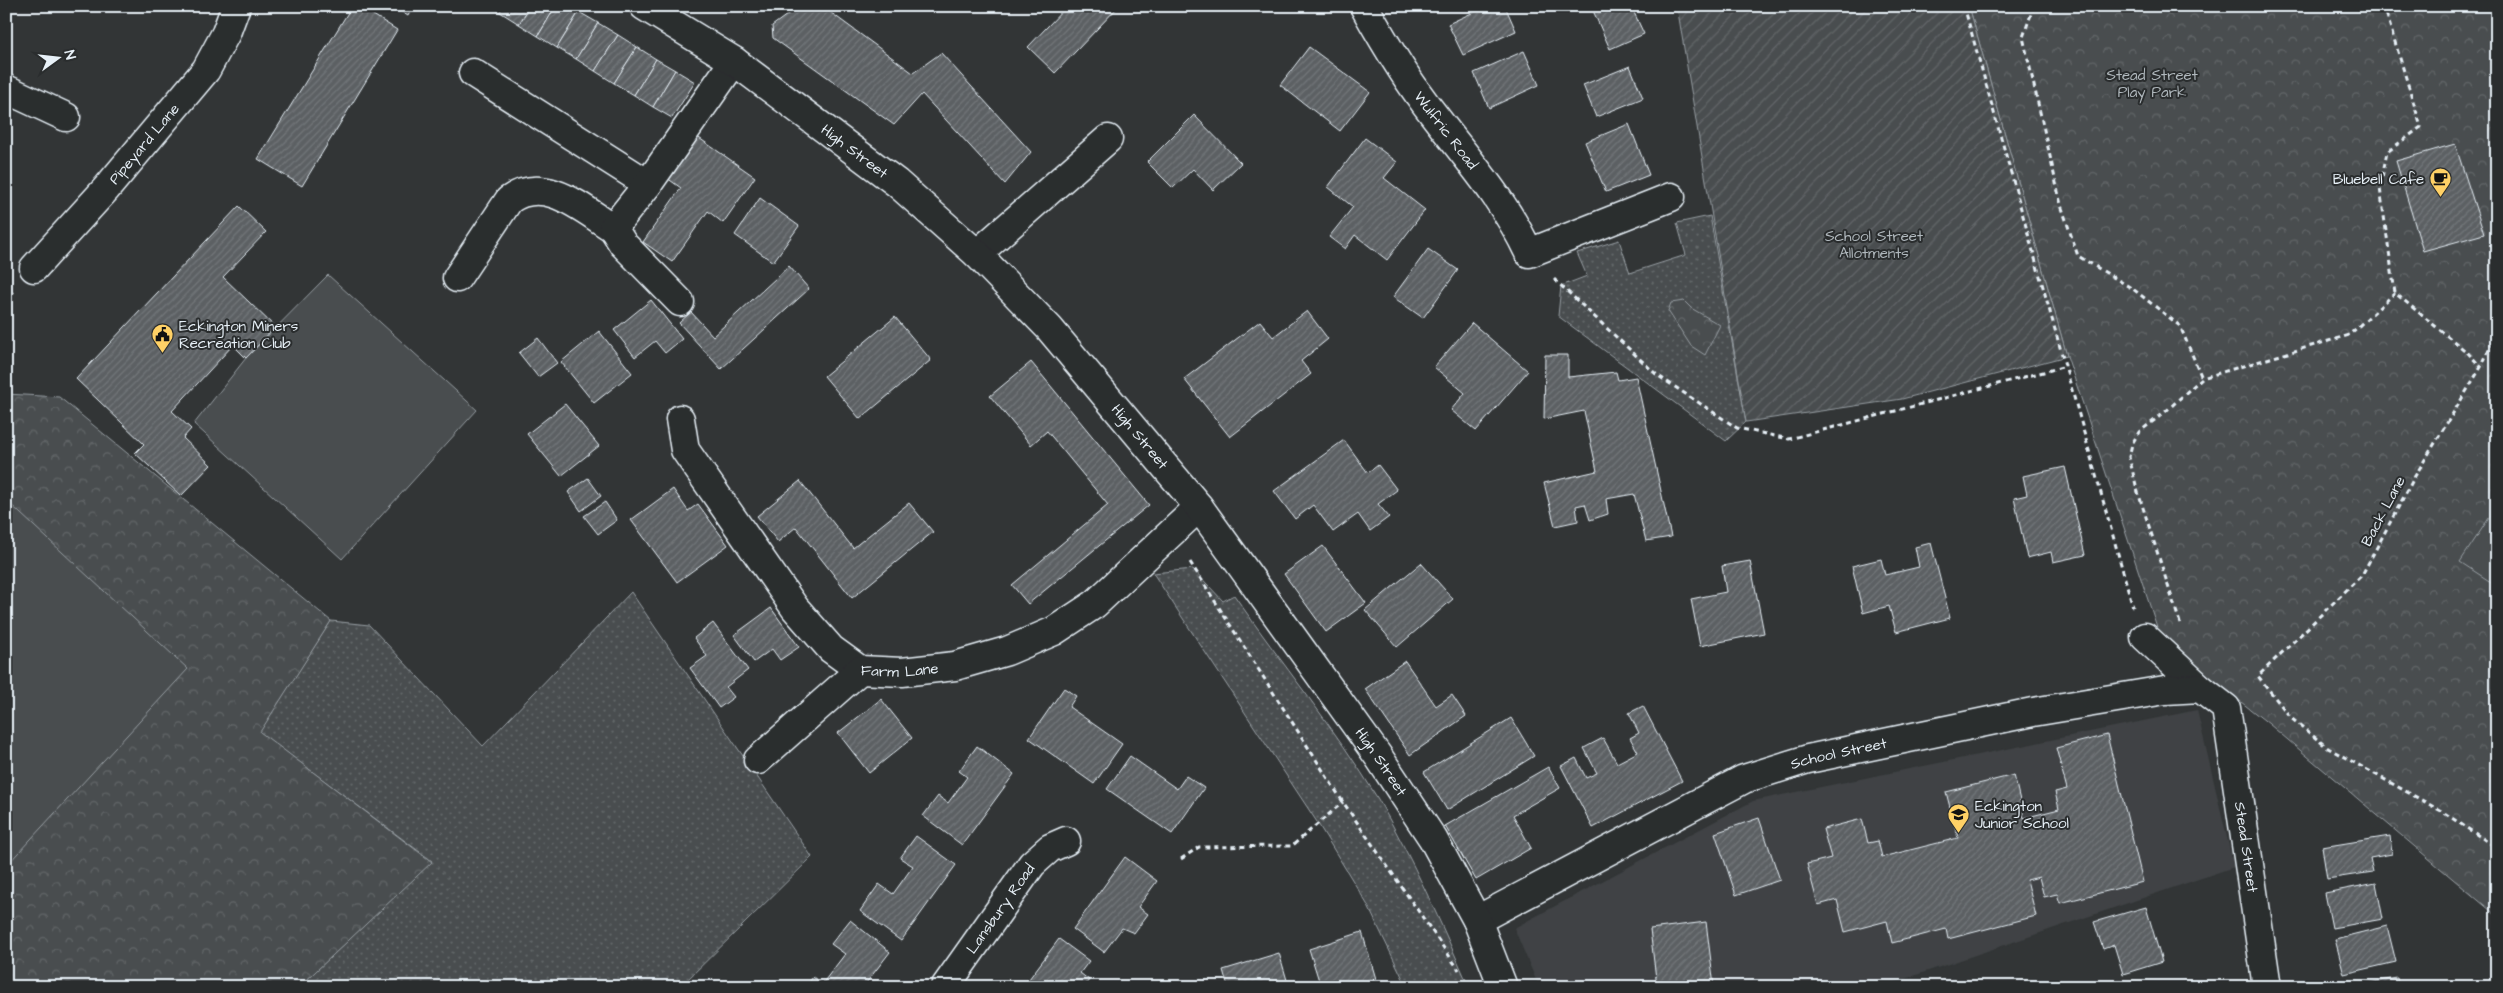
<svg xmlns="http://www.w3.org/2000/svg" width="2503" height="993" font-family="'Architects Daughter',sans-serif">
  <defs>
    <pattern id="grass-dots" width="8" height="8" patternUnits="userSpaceOnUse" patternTransform="scale(1.25)"><rect width="8" height="8" fill="#494d4f"/><path d="M2 2h.1M6 6h.1" fill="none" stroke="#636769" stroke-width="1.8" stroke-linecap="round"/></pattern>
    <pattern id="park-crowns" width="20" height="18" patternUnits="userSpaceOnUse" patternTransform="scale(1.25)"><rect width="20" height="18" fill="#494d4f"/><path d="M2 6a3 3 0 1 1 6 0M12 15a3 3 0 1 1 6 0" fill="none" stroke="#636769"/></pattern>
    <pattern id="garden-furrows" width="10" height="10" patternUnits="userSpaceOnUse" patternTransform="scale(1.25)"><rect width="10" height="10" fill="#494d4f"/><path d="M-1 1l2-2M0 10L10 0M9 11l2-2" fill="none" stroke="#636769"/></pattern>
    <pattern id="building-hatch" width="6" height="6" patternUnits="userSpaceOnUse" patternTransform="scale(1.25)"><rect width="6" height="6" fill="#5c6063"/><path d="M-1 1l2-2M0 6l6-6M5 7l2-2" fill="none" stroke="#73777a"/></pattern>
  </defs>
  <rect width="100%" height="100%" fill="#323536"/>
  <filter id="ink" filterUnits="userSpaceOnUse"><feTurbulence type="fractalNoise" baseFrequency=".02" numOctaves="2"/><feDisplacementMap in="SourceGraphic" scale="10" xChannelSelector="R" yChannelSelector="G"/><feConvolveMatrix kernelMatrix="1 2 1 2 8 2 1 2 1" color-interpolation-filters="sRGB"/></filter>
  <g filter="url(#ink)">
    <polygon fill="#3f4244" points="2197,710 2234,867 1881,987 1539,987 1514,928 1753,801"/>
    <g fill="url(#grass-dots)" stroke="#989fa4">
      <polygon points="1710,216 1746,422 1726,441 1558,316 1561,286 1587,276 1577,253 1619,240 1630,273 1686,255 1677,223"/>
      <path d="M1193,569L1223,601L1234,595C1281,663 1335,728 1378,799C1413,860 1441,923 1469,987H1407L1367,904L1317,822L1153,573Z"/>
      <polygon points="631,592 812,857 680,987 299,987 432,861 259,732 331,621 369,625 483,746"/>
    </g>
    <g fill="url(#park-crowns)" stroke="#989fa4">
      <polygon points="1969,6 2497,6 2497,916 2269,724 2161,639 2067,356"/>
      <polygon points="1684,301 1691,308 1720,325 1705,355 1691,346 1668,311 1671,303"/>
      <polygon points="6,394 59,397 331,621 260,732 432,862 299,987 6,987"/>
    </g>
    <polygon fill="url(#garden-furrows)" stroke="#989fa4" points="1677,6 1969,6 2067,356 1902,399 1746,422"/>
    <g fill="#494d4f" stroke="#989fa4">
      <polygon points="328,275 477,410 342,559 194,424 246,358"/>
      <polygon points="6,500 188,669 6,866"/>
      <polygon points="2497,506 2497,586 2460,562"/>
    </g>
    <g fill="url(#building-hatch)" stroke="#e8f1f8">
      <polygon points="352,6 359,6 397,30 302,186 258,159"/>
      <polygon points="392,6 413,6 408,16"/>
      <polygon points="490,6 503,6 500,12"/>
      <polygon points="503,6 530,6 519,24 500,12"/>
      <polygon points="530,6 556,6 538,36 519,24"/>
      <polygon points="556,6 571,6 579,12 557,48 538,36"/>
      <polygon points="799,6 835,6 830,12 913,73 941,53 1031,152 1005,184 922,94 894,125 773,38 772,26"/>
      <polygon points="1067,6 1119,6 1055,73 1028,47"/>
      <polygon points="1487,6 1505,6 1516,31 1463,55 1448,24"/>
      <polygon points="1591,6 1631,6 1644,34 1610,49"/>
      <polygon points="579,12 598,23 576,59 557,48"/>
      <polygon points="598,23 618,35 595,71 576,59"/>
      <polygon points="618,35 637,47 614,83 595,71"/>
      <polygon points="637,47 656,59 634,95 614,83"/>
      <polygon points="1309,47 1370,92 1340,131 1280,85"/>
      <polygon points="1524,51 1539,85 1489,108 1474,73"/>
      <polygon points="656,59 675,70 653,107 634,95"/>
      <polygon points="1630,66 1643,98 1596,117 1583,85"/>
      <polygon points="675,70 695,82 672,118 653,107"/>
      <polygon points="1194,115 1241,163 1213,190 1193,169 1173,188 1147,162"/>
      <polygon points="1629,124 1649,175 1606,192 1585,142"/>
      <polygon points="696,136 755,177 723,223 708,211 672,262 643,242 681,188 667,178"/>
      <polygon points="1365,138 1397,162 1384,178 1425,210 1387,260 1355,235 1345,249 1329,237 1353,207 1328,187"/>
      <polygon points="2455,144 2484,234 2423,251 2396,161"/>
      <polygon points="760,198 799,226 773,262 735,235"/>
      <polygon points="239,206 266,232 223,277 275,327 246,358 233,345 172,411 191,429 183,438 211,465 181,496 135,453 144,444 76,379"/>
      <polygon points="1428,249 1458,270 1423,318 1393,297"/>
      <polygon points="789,266 809,289 721,369 679,323 691,312 713,336"/>
      <polygon points="651,300 682,339 665,353 655,341 635,357 614,330"/>
      <polygon points="1307,311 1328,339 1301,361 1311,374 1230,437 1184,379 1260,321 1273,337"/>
      <polygon points="895,317 931,360 860,419 824,376"/>
      <polygon points="1472,323 1528,371 1476,431 1451,410 1465,393 1434,367"/>
      <polygon points="599,331 632,373 594,403 561,362"/>
      <polygon points="538,338 557,363 538,377 519,353"/>
      <polygon points="1545,355 1568,355 1568,377 1616,372 1618,380 1636,377 1671,537 1646,541 1634,494 1606,499 1608,514 1590,520 1585,504 1576,506 1578,521 1555,526 1544,483 1597,471 1584,411 1544,419"/>
      <polygon points="1031,362 1149,505 1028,604 1012,585 1108,505 1047,431 1031,445 990,396"/>
      <polygon points="565,404 599,446 561,476 527,434"/>
      <polygon points="1344,440 1368,473 1378,465 1397,490 1378,504 1389,517 1370,531 1358,514 1333,532 1313,505 1295,519 1274,491"/>
      <polygon points="2065,467 2085,555 2053,562 2051,552 2027,558 2014,498 2027,495 2023,476"/>
      <polygon points="588,478 601,496 581,511 568,492"/>
      <polygon points="800,481 853,548 909,503 933,532 852,598 796,527 778,542 757,516"/>
      <polygon points="673,489 688,511 698,504 728,545 677,582 631,520"/>
      <polygon points="605,502 617,520 598,534 584,516"/>
      <polygon points="1931,543 1950,618 1896,632 1889,606 1863,613 1852,566 1881,559 1885,575 1919,567 1915,547"/>
      <polygon points="1323,546 1366,603 1326,632 1284,574"/>
      <polygon points="1750,561 1764,633 1700,646 1691,599 1726,592 1722,566"/>
      <polygon points="1421,563 1453,599 1397,647 1365,610"/>
      <polygon points="771,608 799,647 780,660 772,649 754,662 734,635"/>
      <polygon points="713,623 748,670 726,687 734,697 719,708 690,668 707,656 694,638"/>
      <polygon points="1405,661 1436,706 1452,695 1466,716 1410,755 1365,689"/>
      <polygon points="1064,688 1076,696 1069,707 1122,744 1094,784 1029,738"/>
      <polygon points="881,699 912,738 869,773 838,733"/>
      <polygon points="1643,706 1682,781 1593,828 1561,766 1576,758 1586,778 1597,773 1584,748 1603,738 1617,763 1638,752 1630,738 1639,733 1629,713"/>
      <polygon points="1511,718 1534,756 1447,810 1424,772"/>
      <polygon points="2107,735 2143,882 2060,903 2057,894 2044,897 2039,877 2027,880 2036,916 1948,939 1946,929 1892,943 1887,921 1845,932 1837,900 1818,905 1807,864 1831,858 1823,829 1862,819 1868,843 1878,841 1882,857 1958,838 1946,792 2014,775 2024,818 2059,809 2055,792 2067,789 2056,748"/>
      <polygon points="977,746 1014,774 962,845 923,816 938,796 948,803 967,777 959,771"/>
      <polygon points="1130,756 1177,789 1186,776 1204,788 1172,834 1107,789"/>
      <polygon points="1548,767 1560,788 1513,815 1531,848 1476,880 1445,826"/>
      <polygon points="1759,818 1780,880 1736,895 1715,833"/>
      <polygon points="916,836 956,865 901,941 860,911 879,884 893,894 913,866 900,858"/>
      <polygon points="2390,836 2392,854 2370,858 2373,872 2327,879 2322,847"/>
      <polygon points="1125,857 1157,881 1138,907 1148,914 1134,933 1122,928 1104,952 1073,929"/>
      <polygon points="2376,883 2383,919 2332,928 2325,893"/>
      <polygon points="2146,907 2162,962 2123,974 2114,945 2103,949 2094,922"/>
      <polygon points="850,920 890,952 863,987 805,987 813,977 822,984 845,954 831,944"/>
      <polygon points="1706,922 1714,986 1657,987 1650,929"/>
      <polygon points="2387,926 2396,962 2344,974 2335,939"/>
      <polygon points="1362,932 1376,979 1352,987 1321,987 1309,949"/>
      <polygon points="1059,939 1089,961 1080,973 1089,980 1084,987 1023,987"/>
      <polygon points="1279,953 1289,987 1228,987 1223,970"/>
      <polygon points="2397,978 2399,987 2344,987"/>
    </g>
    <g fill="none" stroke-linecap="round" stroke-linejoin="round">
      <defs>
        <g id="minor">
          <path id="s1" d="M1364,6C1385,44 1407,81 1434,115C1469,161 1505,201 1529,253L1671,197"/>
          <polyline points="473,73 648,184"/>
          <polyline points="6,89 66,117"/>
          <polyline points="977,254 1108,139"/>
          <path id="s2" d="M34,268L106,189L206,70L226,33L236,6"/>
          <path d="M457,278L509,200C545,174 582,209 613,228"/>
          <polyline points="680,302 623,244 613,228 648,184 734,61"/>
          <path id="s3" d="M680,419L685,450L795,608L831,649L860,670L902,672L955,666L1007,651L1054,631L1095,604L1199,507"/>
          <polyline points="2145,637 2200,688"/>
          <polyline points="758,760 860,670"/>
          <path id="s4" d="M1477,920L1744,779L1808,759L2033,712L2165,690L2200,688L2226,708L2267,987"/>
          <path id="s5" d="M945,987L1032,864L1050,848L1066,841"/>
        </g>
        <g id="major">
          <path id="s6" d="M644,6L734,61L897,183L977,254L1049,328L1199,507L1378,756L1433,839L1477,920L1503,987"/>
        </g>
      </defs>
      <use href="#minor" stroke="#e8f1f8" stroke-width="31"/>
      <use href="#major" stroke="#e8f1f8" stroke-width="31"/>
      <g stroke="#e8f1f8" stroke-width="3" stroke-dasharray="5 4" stroke-linecap="butt">
        <polyline points="1964,6 2133,607"/>
        <polyline points="2034,6 2023,37 2061,205 2078,256 2133,289 2180,326 2202,378"/>
        <polyline points="2384,6 2421,127 2387,152 2380,188 2395,293 2468,353 2481,367"/>
        <polyline points="1554,279 1657,375 1737,428 1789,439 2066,366"/>
        <polyline points="6,299 13,292"/>
        <polyline points="2497,333 2481,367 2415,476 2362,575 2258,676 2291,718 2328,748 2443,812 2497,848"/>
        <polyline points="1190,562 1343,802 1459,970"/>
        <polyline points="2180,623 2137,489 2129,457 2132,444 2139,432 2164,413 2202,378 2349,335 2395,293"/>
        <polyline points="1181,859 1199,847 1292,846 1343,802"/>
      </g>
      <use href="#minor" stroke="#2a2d2e" stroke-width="28"/>
      <use href="#major" stroke="#2a2d2e" stroke-width="28"/>
    </g>
  </g>
  <defs>
    <symbol id="cafe-pin" viewBox="-11 -11 22 30"><path d="M0 17L-7.5 6A9.5 9.5 0 1 1 7.5 6Z" fill="#ffd166" stroke="#2a2d2e"/><path d="M-5.5-4.5H6V0H3Q3 3.5 0 3.5H-2.5Q-5.5 3.5-5.5 0ZM3-3.2v2h1.7v-2ZM-6 4.5H4V6H-6Z" fill="#111"/></symbol>
    <symbol id="civic-pin" viewBox="-11 -11 22 30"><path d="M0 17L-7.5 6A9.5 9.5 0 1 1 7.5 6Z" fill="#ffd166" stroke="#2a2d2e"/><path d="M-.6-6.5H3V-4.5H.6V-3L4-1V1h2V6H-6V1h2V-1L-.6-3ZM-1.2 2.5V6h2.4V2.5Z" fill="#111"/></symbol>
    <symbol id="school-pin" viewBox="-11 -11 22 30"><path d="M0 17L-7.5 6A9.5 9.5 0 1 1 7.5 6Z" fill="#ffd166" stroke="#2a2d2e"/><path d="M0-5L7-2L0 1L-7-2ZM-4 1L0 2.5L4 1V4Q0 6-4 4Z" fill="#111"/></symbol>
  </defs>
  <g fill-rule="evenodd">
    <use href="#cafe-pin" x="2428" y="166" width="25" height="34"/>
    <use href="#civic-pin" x="150" y="322" width="25" height="34"/>
    <use href="#school-pin" x="1946" y="802" width="25" height="34"/>
  </g>
  <g text-anchor="middle" stroke-width="4" stroke-linejoin="round" paint-order="stroke">
    <g font-size="15" fill="#b0b8bd" stroke="#2a2d2e">
      <text x="2152" y="80">Stead Street<tspan x="2152" dy="17">Play Park</tspan></text>
      <text x="1874" y="241">School Street<tspan x="1874" dy="17">Allotments</tspan></text>
    </g>
    <g font-size="15" fill="#e8f1f8" stroke="#2a2d2e">
      <text dy="5" stroke="none"><textPath href="#s1" startOffset="149">Wulfric Road</textPath></text>
      <text dy="5" stroke="none"><textPath href="#s2" startOffset="166">Pipeyard Lane</textPath></text>
      <text dy="5" stroke="none"><textPath href="#s6" startOffset="256">High Street</textPath></text>
      <text dy="5" stroke="none"><textPath href="#s6" startOffset="661">High Street</textPath></text>
      <text transform="translate(2383 511) rotate(-62)" y="5">Back Lane</text>
      <text dy="5" stroke="none"><textPath href="#s3" startOffset="354">Farm Lane</textPath></text>
      <text dy="5" stroke="none"><textPath href="#s4" startOffset="400">School Street</textPath></text>
      <text dy="5" stroke="none"><textPath href="#s6" startOffset="1066">High Street</textPath></text>
      <text dy="5" stroke="none"><textPath href="#s4" startOffset="941">Stead Street</textPath></text>
      <text dy="5" stroke="none"><textPath href="#s5" startOffset="96">Lansbury Road</textPath></text>
    </g>
    <g font-size="15" fill="#e8f1f8" stroke="#2a2d2e" text-anchor="start">
      <text x="2424" y="184" text-anchor="end">Bluebell Cafe</text>
      <text x="179" y="331">Eckington Miners<tspan x="179" dy="17">Recreation Club</tspan></text>
      <text x="1975" y="811">Eckington<tspan x="1975" dy="17">Junior School</tspan></text>
    </g>
  </g>
  <rect width="2503" height="993" fill="none" stroke="#2a2d2e" stroke-width="25"/>
  <rect x="12" y="12" width="2478" height="968" fill="none" stroke="#e8f1f8" stroke-width="2" filter="url(#ink)"/>
  <g transform="translate(58 58) rotate(75)" stroke="#2a2d2e" stroke-width="4" paint-order="stroke">
  <path d="M0-4L9 19L0 12L-9 19Z" fill="#e8f1f8"/>
  <text y="-8" font-size="14" font-weight="bold" text-anchor="middle" fill="#e8f1f8">N</text>
  </g>
</svg>
